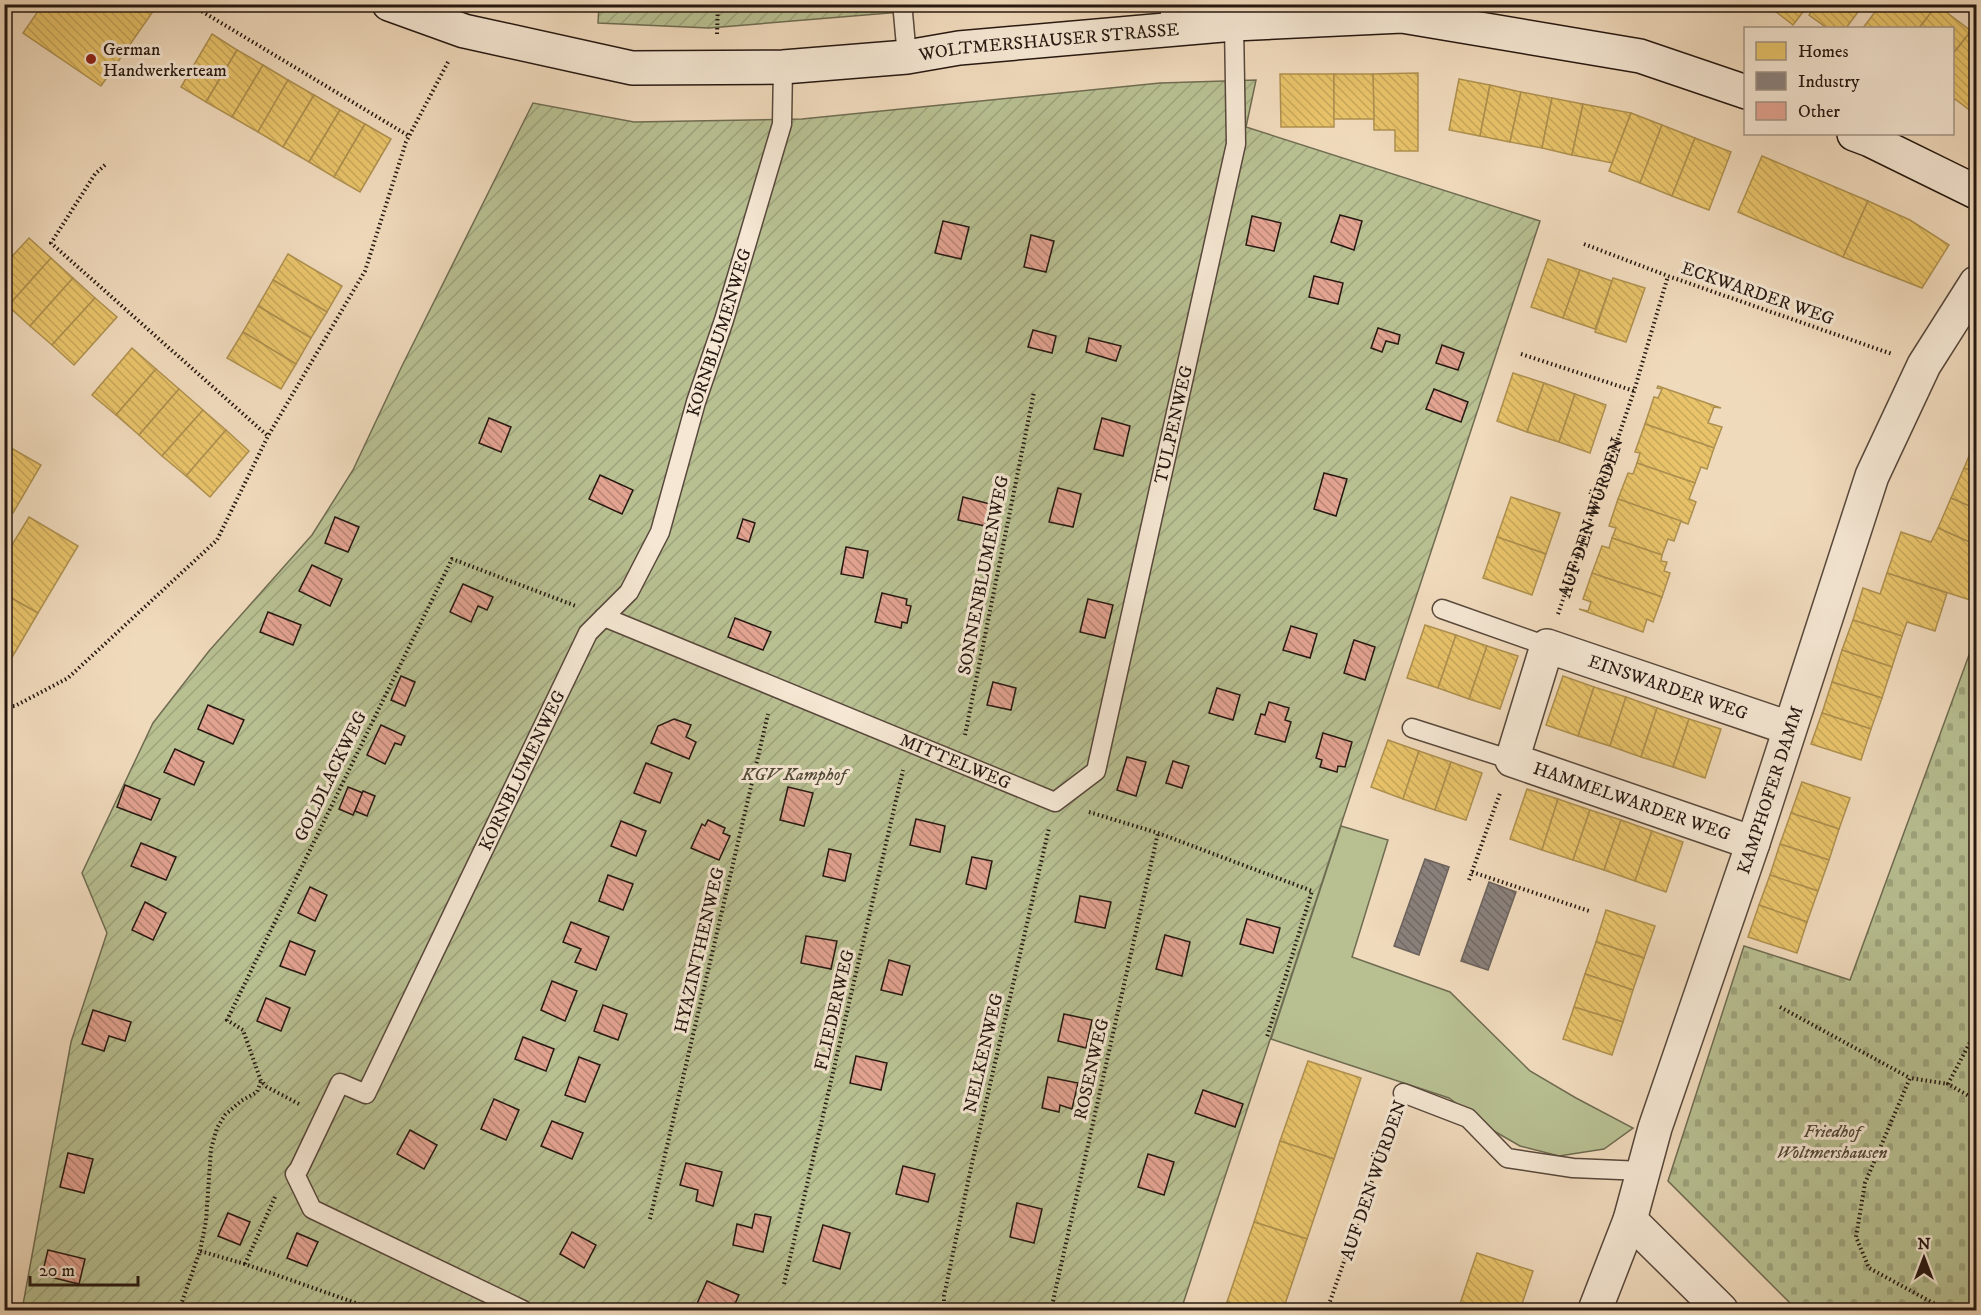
<svg xmlns="http://www.w3.org/2000/svg" width="1981" height="1315" font-family="'IM FELL DW Pica',serif">
  <defs>
    <pattern id="cemetery-stones" width="16" height="16" patternUnits="userSpaceOnUse" patternTransform="scale(1.5)"><rect width="16" height="16" fill="#b8c092"/><path d="M2 7V4a2 2 0 0 1 4 0v3zM10 15v-3a2 2 0 0 1 4 0v3z" fill="#9ea47d"/></pattern>
    <pattern id="garden-furrows" width="10" height="10" patternUnits="userSpaceOnUse" patternTransform="scale(1.5)"><rect width="10" height="10" fill="#b8c092"/><path d="M-1 1l2-2M0 10L10 0M9 11l2-2" fill="none" stroke="#9ea47d"/></pattern>
    <pattern id="homes-back-hatch" width="6" height="6" patternUnits="userSpaceOnUse" patternTransform="scale(1.5)"><rect width="6" height="6" fill="#e9c46a"/><path d="M-1 5l2 2M0 0l6 6M5-1l2 2" fill="none" stroke="#c8a85b"/></pattern>
    <pattern id="industry-back-hatch" width="6" height="6" patternUnits="userSpaceOnUse" patternTransform="scale(1.5)"><rect width="6" height="6" fill="#8a817c"/><path d="M-1 5l2 2M0 0l6 6M5-1l2 2" fill="none" stroke="#716964"/></pattern>
    <pattern id="building-back-hatch" width="6" height="6" patternUnits="userSpaceOnUse" patternTransform="scale(1.5)"><rect width="6" height="6" fill="#e3a391"/><path d="M-1 5l2 2M0 0l6 6M5-1l2 2" fill="none" stroke="#b88475"/></pattern>
  </defs>
  <rect width="100%" height="100%" fill="#f0dabc"/>
  <filter id="stains"><feTurbulence type="fractalNoise" baseFrequency=".00333" numOctaves="4"/><feColorMatrix values="0 0 0 0 .2 0 0 0 0 .09 0 0 0 0 .02 0 0 0 .5 -.17"/></filter>
  <radialGradient id="worn" r=".72"><stop offset=".6" stop-color="#630" stop-opacity="0"/><stop offset="1" stop-color="#630" stop-opacity=".3"/></radialGradient>
  <polygon fill="#b8c092" stroke="#6f6c52" stroke-width="1.5" points="1341,826 1388,840 1352,957 1450,992 1530,1071 1576,1098 1633,1128 1604,1149 1559,1156 1520,1146 1487,1127 1449,1098 1271,1039"/>
  <polygon fill="url(#cemetery-stones)" stroke="#6f6c52" stroke-width="1.5" points="1976,636 1976,1310 1797,1310 1668,1181 1744,946 1850,980"/>
  <g fill="url(#garden-furrows)" stroke="#6f6c52" stroke-width="1.5">
    <polygon points="599,4 987,5 709,28 598,23"/>
    <polygon points="1256,80 1246,127 1540,221 1181,1310 22,1310 71,1042 107,933 82,873 153,723 209,651 312,535 353,470 401,368 533,103 634,122 802,119 1160,83"/>
  </g>
  <g fill="url(#homes-back-hatch)" stroke="#ae904f" stroke-width="1.5">
    <polygon points="43,4 147,4 154,10 101,86 23,33"/>
    <polygon points="1766,4 1809,4 1793,25"/>
    <polygon points="1817,4 1864,4 1846,28 1827,28 1809,15"/>
    <polygon points="1881,4 1937,4 1937,5 1919,28 1863,28"/>
    <polygon points="1937,5 1971,31 1952,55 1952,28 1919,28"/>
    <polygon points="1971,31 1976,36 1976,115 1955,99 1952,103 1952,55"/>
    <polygon points="212,34 237,50 206,102 181,87"/>
    <polygon points="237,50 263,65 232,117 206,102"/>
    <polygon points="263,65 288,80 258,132 232,117"/>
    <polygon points="1418,73 1418,151 1395,151 1395,130 1374,130 1373,74"/>
    <polygon points="1280,74 1334,74 1334,127 1281,127"/>
    <polygon points="1334,74 1373,74 1374,119 1334,119"/>
    <polygon points="1459,79 1490,85 1480,136 1449,130"/>
    <polygon points="288,80 314,95 283,147 258,132"/>
    <polygon points="1490,85 1521,92 1510,142 1480,136"/>
    <polygon points="1521,92 1552,98 1542,148 1510,142"/>
    <polygon points="314,95 340,110 309,162 283,147"/>
    <polygon points="1552,98 1583,104 1572,155 1542,148"/>
    <polygon points="1583,104 1631,113 1612,163 1572,155"/>
    <polygon points="340,110 365,124 334,177 309,162"/>
    <polygon points="1631,113 1662,125 1640,183 1609,171"/>
    <polygon points="365,124 391,139 360,192 334,177"/>
    <polygon points="1662,125 1695,138 1672,196 1640,183"/>
    <polygon points="1695,138 1731,152 1709,210 1672,196"/>
    <polygon points="4,149 10,153 4,161"/>
    <polygon points="1762,156 1868,201 1843,257 1738,212"/>
    <polygon points="1868,201 1910,220 1949,245 1922,288 1843,257"/>
    <polygon points="29,238 51,258 8,306 4,303 4,265"/>
    <polygon points="288,254 342,286 327,312 273,280"/>
    <polygon points="51,258 73,278 30,326 8,306"/>
    <polygon points="1548,259 1580,270 1563,318 1531,307"/>
    <polygon points="1580,270 1612,281 1595,329 1563,318"/>
    <polygon points="73,278 95,298 52,345 30,326"/>
    <polygon points="1613,278 1645,288 1626,342 1595,332"/>
    <polygon points="273,280 327,312 311,338 258,306"/>
    <polygon points="95,298 117,317 74,365 52,345"/>
    <polygon points="258,306 311,338 296,364 243,332"/>
    <polygon points="243,332 296,364 281,389 227,358"/>
    <polygon points="132,348 156,369 116,415 92,395"/>
    <polygon points="156,369 179,389 139,435 116,415"/>
    <polygon points="1513,373 1544,383 1527,432 1497,421"/>
    <polygon points="1544,383 1575,394 1559,442 1527,432"/>
    <polygon points="1658,386 1721,408 1714,407 1708,423 1722,427 1714,448 1645,424 1654,397 1658,398 1662,389 1657,388"/>
    <polygon points="179,389 203,410 162,456 139,435"/>
    <polygon points="1575,394 1606,405 1590,453 1559,442"/>
    <polygon points="203,410 226,430 186,476 162,456"/>
    <polygon points="1645,424 1714,448 1707,469 1701,467 1695,483 1637,463 1640,453 1635,452"/>
    <polygon points="226,430 249,451 210,497 186,476"/>
    <polygon points="1976,439 1976,473 1964,468"/>
    <polygon points="4,444 41,465 13,513 4,508"/>
    <polygon points="1637,463 1695,483 1689,499 1696,502 1688,524 1618,499 1628,473 1633,474"/>
    <polygon points="1964,468 1976,473 1976,509 1951,498"/>
    <polygon points="1511,497 1560,513 1546,554 1497,537"/>
    <polygon points="1951,498 1976,509 1976,545 1938,528"/>
    <polygon points="1618,499 1681,521 1674,541 1668,539 1662,555 1612,538 1616,528 1609,526"/>
    <polygon points="29,517 78,546 38,613 4,594 4,558"/>
    <polygon points="1938,528 1976,545 1976,569 1973,576 1976,578 1976,602 1887,573 1901,532 1931,542"/>
    <polygon points="1497,537 1546,554 1532,595 1483,578"/>
    <polygon points="1612,538 1662,555 1661,561 1667,562 1664,571 1670,573 1662,597 1592,573 1602,546 1609,548"/>
    <polygon points="1592,573 1662,597 1653,622 1647,619 1643,632 1579,609 1588,611 1591,602 1583,599"/>
    <polygon points="1887,573 1947,593 1935,631 1907,622 1902,636 1853,620 1863,588 1880,594"/>
    <polygon points="4,594 38,613 4,671"/>
    <polygon points="1853,620 1902,636 1892,667 1842,650"/>
    <polygon points="1425,625 1456,635 1438,688 1407,678"/>
    <polygon points="1456,635 1487,646 1469,699 1438,688"/>
    <polygon points="1487,646 1518,656 1500,709 1469,699"/>
    <polygon points="1842,650 1892,667 1882,698 1832,682"/>
    <polygon points="1563,676 1594,687 1578,736 1546,725"/>
    <polygon points="1832,682 1882,698 1871,729 1822,713"/>
    <polygon points="1594,687 1626,697 1610,746 1578,736"/>
    <polygon points="1626,697 1657,708 1641,757 1610,746"/>
    <polygon points="1657,708 1689,719 1673,767 1641,757"/>
    <polygon points="1822,713 1871,729 1861,760 1811,744"/>
    <polygon points="1689,719 1721,729 1705,778 1673,767"/>
    <polygon points="1388,740 1419,751 1403,799 1371,787"/>
    <polygon points="1419,751 1451,762 1435,810 1403,799"/>
    <polygon points="1451,762 1482,773 1466,820 1435,810"/>
    <polygon points="1802,782 1850,798 1839,829 1791,813"/>
    <polygon points="1527,789 1558,799 1542,850 1510,839"/>
    <polygon points="1558,799 1590,810 1573,860 1542,850"/>
    <polygon points="1590,810 1621,820 1604,870 1573,860"/>
    <polygon points="1791,813 1839,829 1829,860 1780,844"/>
    <polygon points="1621,820 1652,831 1635,881 1604,870"/>
    <polygon points="1652,831 1683,842 1666,892 1635,881"/>
    <polygon points="1780,844 1829,860 1818,891 1770,875"/>
    <polygon points="1770,875 1818,891 1807,922 1759,905"/>
    <polygon points="1759,905 1807,922 1797,953 1748,937"/>
    <polygon points="1606,910 1655,926 1644,958 1596,942"/>
    <polygon points="1596,942 1644,958 1633,990 1585,974"/>
    <polygon points="1585,974 1633,990 1623,1022 1574,1007"/>
    <polygon points="1574,1007 1623,1022 1612,1055 1563,1039"/>
    <polygon points="1308,1061 1361,1078 1334,1159 1280,1141"/>
    <polygon points="1280,1141 1334,1159 1307,1239 1254,1222"/>
    <polygon points="1254,1222 1307,1239 1283,1310 1252,1310 1227,1302"/>
    <polygon points="1477,1253 1533,1271 1520,1310 1458,1310"/>
    <polygon points="1227,1302 1252,1310 1224,1310"/>
  </g>
  <g fill="url(#industry-back-hatch)" stroke="#6c625c" stroke-width="1.5">
    <polygon points="1425,859 1449,867 1419,955 1394,946"/>
    <polygon points="1489,882 1516,892 1488,970 1461,961"/>
  </g>
  <g fill="url(#building-back-hatch)" stroke="#261811" stroke-width="1.5">
    <polygon points="1340,215 1362,221 1354,250 1331,242"/>
    <polygon points="1252,216 1281,223 1274,251 1246,245"/>
    <polygon points="943,221 969,227 961,259 935,253"/>
    <polygon points="1031,235 1054,241 1046,272 1024,267"/>
    <polygon points="1314,276 1343,283 1338,304 1309,297"/>
    <polygon points="1378,328 1400,335 1398,344 1386,341 1382,352 1371,348"/>
    <polygon points="1033,330 1056,336 1052,353 1028,347"/>
    <polygon points="1089,338 1121,346 1116,361 1086,352"/>
    <polygon points="1442,345 1464,353 1458,370 1436,363"/>
    <polygon points="1434,389 1468,402 1461,422 1426,409"/>
    <polygon points="489,418 511,427 501,452 479,443"/>
    <polygon points="1102,418 1130,426 1123,456 1094,449"/>
    <polygon points="1324,473 1347,479 1336,516 1314,509"/>
    <polygon points="600,475 633,490 622,514 589,499"/>
    <polygon points="1058,488 1081,494 1073,527 1049,522"/>
    <polygon points="963,497 990,504 985,526 958,520"/>
    <polygon points="335,517 359,527 348,552 325,543"/>
    <polygon points="743,519 755,523 749,542 737,538"/>
    <polygon points="846,547 868,551 863,578 841,574"/>
    <polygon points="312,565 342,579 330,606 299,591"/>
    <polygon points="463,584 493,597 487,610 478,606 471,622 450,612"/>
    <polygon points="882,593 907,599 906,605 911,606 907,623 902,622 901,628 875,622"/>
    <polygon points="1088,599 1113,605 1105,638 1080,632"/>
    <polygon points="268,612 301,625 293,645 260,632"/>
    <polygon points="735,618 771,632 763,650 728,637"/>
    <polygon points="1291,626 1317,634 1310,658 1283,650"/>
    <polygon points="1354,640 1375,647 1365,680 1344,673"/>
    <polygon points="401,676 415,682 405,706 391,700"/>
    <polygon points="993,682 1016,688 1011,710 987,705"/>
    <polygon points="1217,688 1240,695 1233,720 1209,713"/>
    <polygon points="1269,702 1289,708 1285,720 1291,722 1285,742 1255,734 1261,714 1265,715"/>
    <polygon points="208,705 244,720 233,744 198,729"/>
    <polygon points="674,719 691,725 686,737 696,742 689,759 651,743 658,726"/>
    <polygon points="381,725 405,736 401,745 395,743 385,764 367,755"/>
    <polygon points="1323,733 1352,742 1345,767 1338,766 1337,772 1320,767 1322,760 1316,758"/>
    <polygon points="175,749 204,762 194,785 164,772"/>
    <polygon points="1127,757 1146,762 1136,796 1117,790"/>
    <polygon points="1173,761 1189,766 1182,788 1166,783"/>
    <polygon points="646,763 672,773 660,803 634,793"/>
    <polygon points="125,785 160,799 151,820 117,807"/>
    <polygon points="348,787 363,793 353,815 339,809"/>
    <polygon points="788,787 813,793 804,826 780,820"/>
    <polygon points="363,791 375,796 367,816 355,811"/>
    <polygon points="916,819 945,826 940,852 910,845"/>
    <polygon points="708,820 725,828 723,833 730,836 719,860 691,848 702,824 705,826"/>
    <polygon points="621,821 646,831 636,856 611,846"/>
    <polygon points="141,843 176,857 166,880 131,866"/>
    <polygon points="829,849 851,854 845,881 823,876"/>
    <polygon points="972,857 992,861 986,889 966,884"/>
    <polygon points="608,875 633,884 623,910 599,901"/>
    <polygon points="310,887 327,895 315,921 298,913"/>
    <polygon points="1080,896 1111,902 1105,928 1075,922"/>
    <polygon points="145,902 166,913 153,940 132,930"/>
    <polygon points="1247,919 1280,928 1273,953 1240,944"/>
    <polygon points="571,922 609,937 596,970 575,962 581,949 563,942"/>
    <polygon points="1165,935 1190,942 1182,976 1156,969"/>
    <polygon points="806,936 837,941 831,969 801,963"/>
    <polygon points="290,941 315,951 305,975 280,966"/>
    <polygon points="889,960 910,966 902,995 881,990"/>
    <polygon points="552,981 577,991 565,1021 541,1010"/>
    <polygon points="266,998 290,1008 281,1031 257,1021"/>
    <polygon points="603,1005 627,1014 618,1040 594,1031"/>
    <polygon points="93,1010 131,1022 125,1041 109,1036 104,1051 82,1044"/>
    <polygon points="1064,1014 1092,1020 1086,1048 1058,1041"/>
    <polygon points="523,1037 554,1049 546,1071 515,1059"/>
    <polygon points="856,1056 887,1063 881,1090 850,1083"/>
    <polygon points="579,1057 600,1065 585,1102 565,1095"/>
    <polygon points="1048,1077 1078,1083 1072,1109 1060,1105 1059,1112 1042,1108"/>
    <polygon points="1203,1090 1243,1104 1235,1127 1195,1113"/>
    <polygon points="494,1099 519,1110 506,1140 481,1129"/>
    <polygon points="552,1121 583,1133 572,1159 541,1146"/>
    <polygon points="410,1130 437,1145 424,1169 397,1154"/>
    <polygon points="68,1153 93,1159 84,1193 60,1187"/>
    <polygon points="1148,1154 1174,1162 1164,1195 1138,1187"/>
    <polygon points="686,1163 722,1172 713,1206 696,1201 698,1190 680,1185"/>
    <polygon points="903,1166 935,1174 928,1202 896,1194"/>
    <polygon points="1017,1203 1042,1209 1034,1243 1010,1237"/>
    <polygon points="228,1213 250,1222 240,1245 218,1236"/>
    <polygon points="755,1214 771,1217 763,1252 733,1245 737,1224 752,1228"/>
    <polygon points="823,1225 850,1233 840,1269 813,1261"/>
    <polygon points="572,1232 596,1245 584,1268 560,1254"/>
    <polygon points="297,1233 318,1242 307,1266 287,1258"/>
    <polygon points="48,1250 85,1259 79,1284 42,1275"/>
    <polygon points="707,1281 739,1295 732,1310 706,1310 696,1306"/>
  </g>
  <g fill="none" stroke-linecap="round" stroke-linejoin="round">
    <defs>
      <g id="lane">
        <polyline points="905,4 903,13 907,57"/>
        <polyline points="1170,30 1170,4"/>
        <polyline points="1442,609 1547,646"/>
        <path id="s2" d="M604,617L1055,802L1096,771L1236,144L1234,24"/>
        <polyline points="1412,728 1512,760"/>
        <polyline points="1403,1093 1468,1118 1507,1158 1573,1168 1643,1171"/>
        <path id="s3" d="M523,1310L312,1209L295,1174L299,1169L340,1083L366,1094L588,633L629,592L660,532L696,402L724,320L782,124L783,67"/>
      </g>
      <g id="street">
        <path id="s4" d="M1753,843L1512,760L1547,646L1789,728"/>
        <polyline points="1630,1220 1721,1310"/>
        <path id="s5" d="M1595,1310L1630,1220L1655,1128L1753,843L1872,476L1924,365L1976,283"/>
      </g>
      <g id="secondary">
        <path id="s6" d="M389,4L464,31L632,68L783,67L907,57L959,48L1234,24L1402,16L1640,56L1746,92"/>
        <polyline points="1854,134 1870,140 1976,192"/>
      </g>
    </defs>
    <use href="#lane" stroke="#58483c" stroke-width="21"/>
    <use href="#street" stroke="#58483c" stroke-width="36"/>
    <use href="#secondary" stroke="#261811" stroke-width="36"/>
    <g stroke="#261811" stroke-width="4" stroke-dasharray="1.5 3" stroke-linecap="butt">
      <polyline points="198,9 409,136"/>
      <polyline points="717,34 718,4"/>
      <polyline points="105,165 95,174 51,243 268,436"/>
      <polyline points="1584,244 1668,276 1892,354"/>
      <polyline points="1521,354 1634,391"/>
      <path id="s1" d="M1558,614L1634,391L1668,276"/>
      <polyline points="4,707 15,706 68,678 217,540 268,436 365,271 406,142 448,62"/>
      <polyline points="965,735 1034,392"/>
      <polyline points="1089,812 1158,833 1312,891 1267,1037"/>
      <polyline points="1472,872 1589,911"/>
      <polyline points="1469,880 1500,793"/>
      <polyline points="1780,1007 1910,1078"/>
      <polyline points="1976,1031 1948,1084 1976,1100"/>
      <polyline points="299,1104 267,1087 261,1081 243,1030 227,1020 452,559 576,606"/>
      <polyline points="275,1197 245,1264 376,1310"/>
      <polyline points="650,1219 768,714"/>
      <polyline points="200,1251 206,1221 211,1149 217,1128 225,1115 241,1101 257,1092 261,1081"/>
      <polyline points="784,1284 903,770"/>
      <polyline points="179,1310 200,1251 245,1264"/>
      <polyline points="944,1310 944,1296 972,1163 1049,828"/>
      <polyline points="1051,1310 1158,833"/>
      <polyline points="1327,1310 1394,1118"/>
      <polyline points="1946,1310 1869,1268 1856,1237 1865,1183 1910,1078 1948,1084"/>
    </g>
    <use href="#lane" stroke="#f5e7d3" stroke-width="18"/>
    <use href="#street" stroke="#f5e7d3" stroke-width="33"/>
    <use href="#secondary" stroke="#f5e7d3" stroke-width="33"/>
  </g>
  <circle fill="#8f2418" stroke="#f5e7d3" stroke-width="2" cx="91" cy="59" r="6"/>
  <g text-anchor="middle" stroke-width="6" stroke-linejoin="round" paint-order="stroke">
    <g font-size="18" fill="#261811" stroke="#f5e7d3">
      <text dy="6" stroke="none"><textPath href="#s6" startOffset="670">WOLTMERSHAUSER STRASSE</textPath></text>
      <text transform="translate(1758 293) rotate(19)" y="6">ECKWARDER WEG</text>
      <text dy="6" stroke="none"><textPath href="#s3" startOffset="1248">KORNBLUMENWEG</textPath></text>
      <text dy="6" stroke="none"><textPath href="#s2" startOffset="894">TULPENWEG</textPath></text>
      <text dy="6" stroke="none"><textPath href="#s1" startOffset="102">AUF DEN WÜRDEN</textPath></text>
      <text transform="translate(983 575) rotate(-79)" y="6">SONNENBLUMENWEG</text>
      <text dy="6" stroke="none"><textPath href="#s4" startOffset="502">EINSWARDER WEG</textPath></text>
      <text dy="6" stroke="none"><textPath href="#s2" startOffset="380">MITTELWEG</textPath></text>
      <text dy="6" stroke="none"><textPath href="#s3" startOffset="762">KORNBLUMENWEG</textPath></text>
      <text transform="translate(330 776) rotate(-64)" y="6">GOLDLACKWEG</text>
      <text dy="6" stroke="none"><textPath href="#s5" startOffset="549">KAMPHOFER DAMM</textPath></text>
      <text transform="translate(1632 801) rotate(19)" y="6">HAMMELWARDER WEG</text>
      <text transform="translate(699 950) rotate(-77)" y="6">HYAZINTHENWEG</text>
      <text transform="translate(834 1010) rotate(-77)" y="6">FLIEDERWEG</text>
      <text transform="translate(983 1053) rotate(-77)" y="6">NELKENWEG</text>
      <text transform="translate(1091 1069) rotate(-77)" y="6">ROSENWEG</text>
      <text transform="translate(1373 1180) rotate(-71)" y="6">AUF DEN WÜRDEN</text>
    </g>
    <g font-size="18" fill="#261811" stroke="#f5e7d3" text-anchor="start">
      <text x="103" y="55">German<tspan x="103" dy="21">Handwerkerteam</tspan></text>
    </g>
    <g font-size="18" font-style="italic" fill="#524a38" stroke="#f5e7d3">
      <text x="794" y="780">KGV Kamphof</text>
      <text x="1832" y="1137">Friedhof<tspan x="1832" dy="21">Woltmershausen</tspan></text>
    </g>
  </g>
  <rect width="1981" height="1315" fill="none" stroke="#f0dabc" stroke-width="24"/>
  <rect x="6" y="6" width="1969" height="1303" fill="none" stroke="#261811" stroke-width="3"/>
  <rect x="12" y="12" width="1957" height="1291" fill="none" stroke="#261811" stroke-width="1.5"/>
  <rect x="1744" y="27" width="210" height="108" fill="#f5e7d3" stroke="#a29485" stroke-width="1.5"/>
  <rect x="1756" y="42" width="30" height="18" fill="#e9c46a" stroke="#a29485" stroke-width="1.5"/>
  <text x="1798" y="57" font-size="18" fill="#261811">Homes</text>
  <rect x="1756" y="72" width="30" height="18" fill="#8a817c" stroke="#a29485" stroke-width="1.5"/>
  <text x="1798" y="87" font-size="18" fill="#261811">Industry</text>
  <rect x="1756" y="102" width="30" height="18" fill="#e3a391" stroke="#a29485" stroke-width="1.5"/>
  <text x="1798" y="117" font-size="18" fill="#261811">Other</text>
  <g transform="translate(1924 1258)" stroke="#f5e7d3" stroke-width="4.5" paint-order="stroke">
  <path d="M0-4.5L10 22L0 15L-10 22Z" fill="#261811"/>
  <text y="-9" font-size="16" font-weight="bold" text-anchor="middle" fill="#261811">N</text>
  </g>
  <path d="M30 1276v9h108v-9" fill="none" stroke="#261811" stroke-width="3"/>
  <text x="39" y="1276" font-size="18" fill="#261811" stroke="#f5e7d3" stroke-width="4.5" paint-order="stroke">20 m</text>
  <rect width="100%" height="100%" filter="url(#stains)"/>
  <rect width="100%" height="100%" fill="url(#worn)"/>
</svg>
